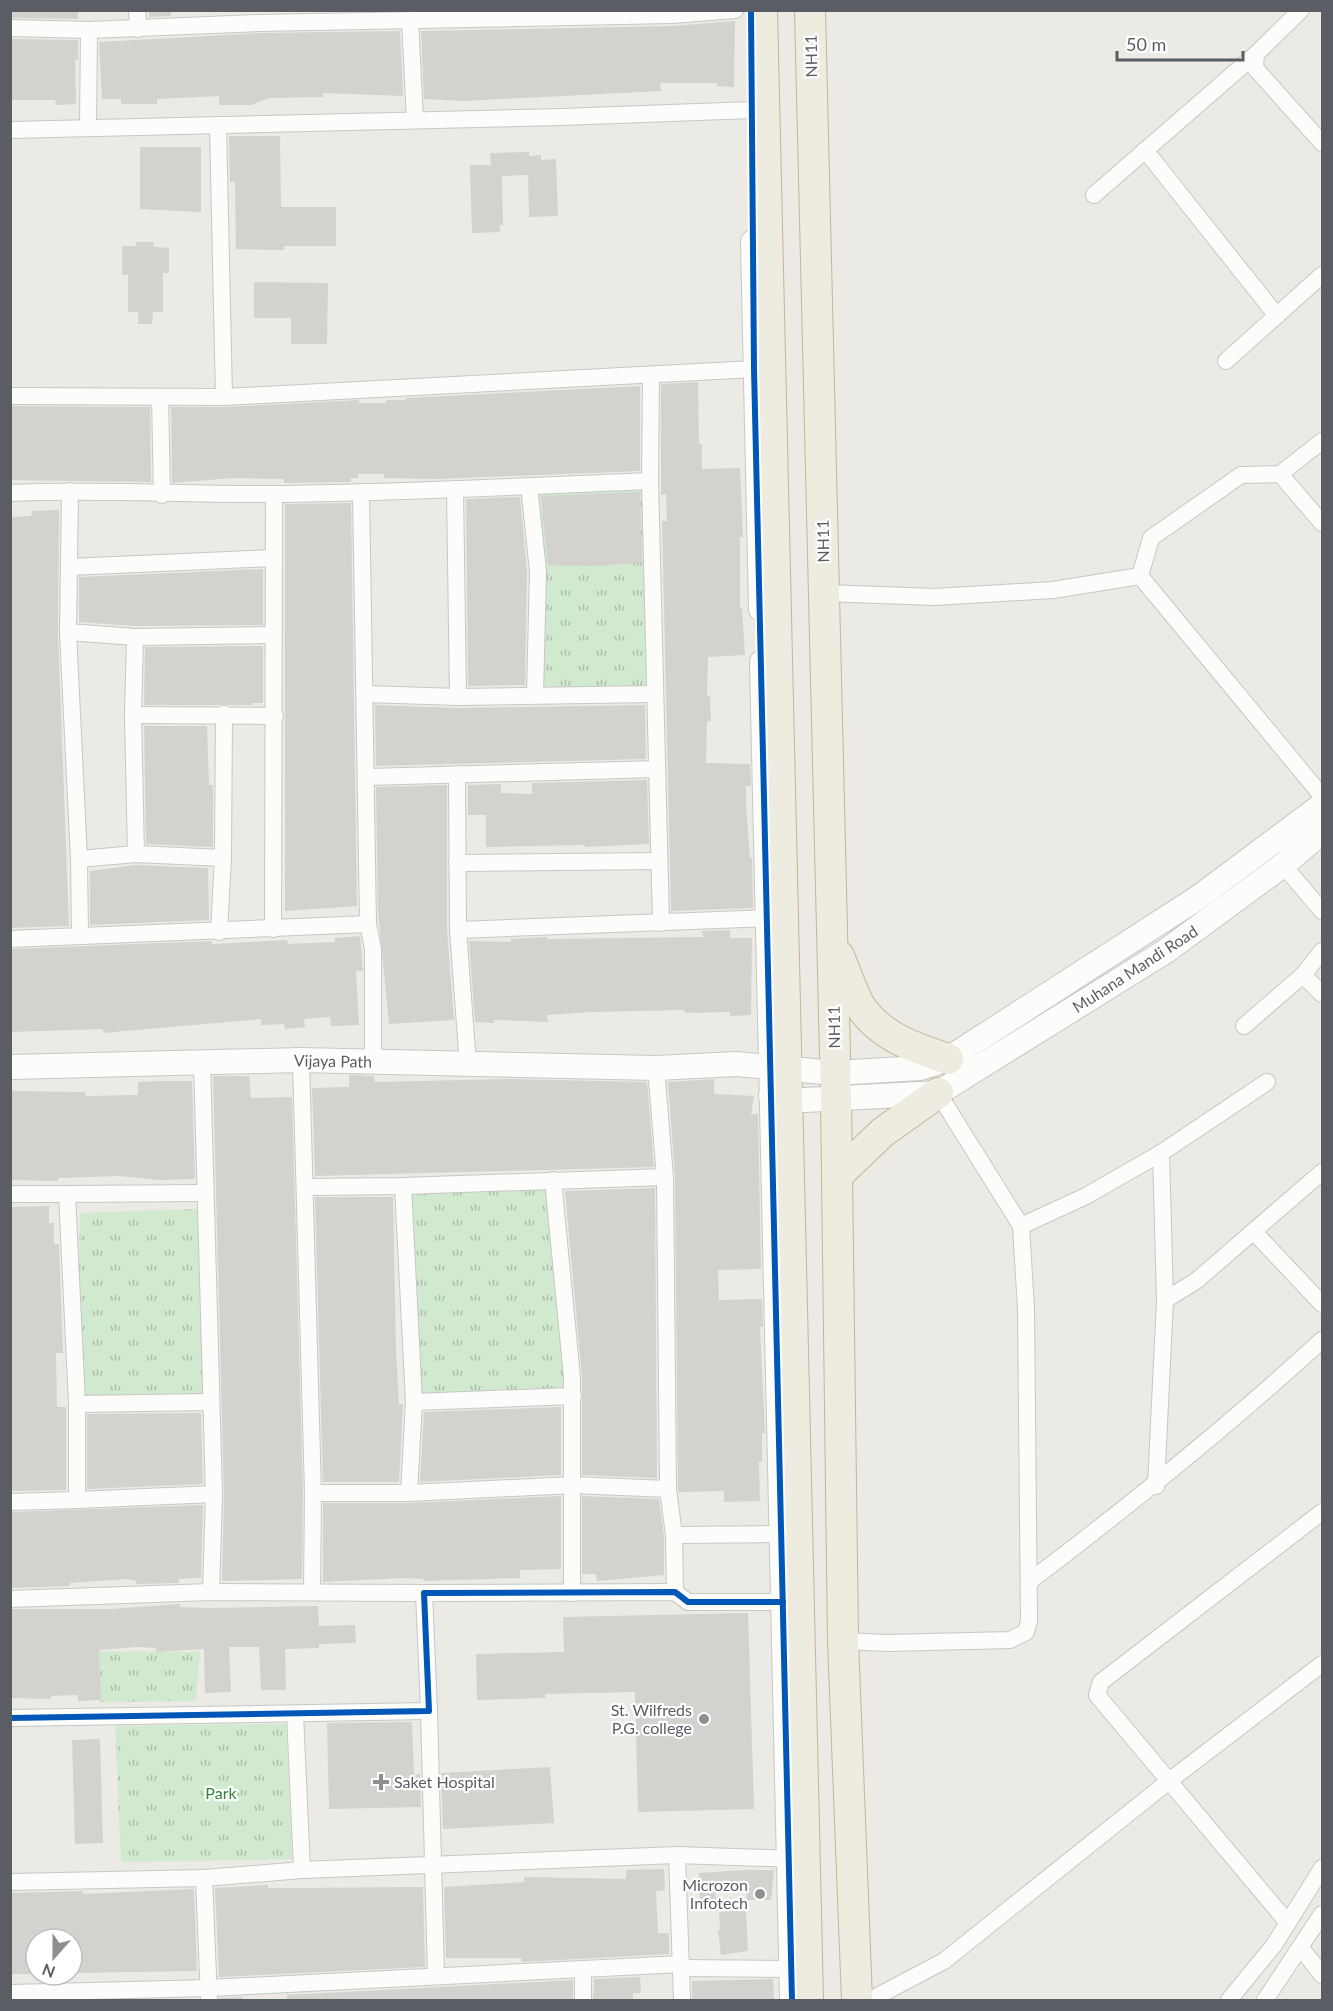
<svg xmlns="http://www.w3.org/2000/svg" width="1333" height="2011" font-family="Lato,sans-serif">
  <defs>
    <pattern id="park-tufts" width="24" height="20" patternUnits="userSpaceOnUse" patternTransform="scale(1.5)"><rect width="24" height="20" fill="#d1e9cf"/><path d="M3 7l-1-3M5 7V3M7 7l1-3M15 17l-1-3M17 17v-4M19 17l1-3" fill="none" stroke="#adc0ac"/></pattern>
  </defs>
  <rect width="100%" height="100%" fill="#ebeae5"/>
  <g fill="url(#park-tufts)">
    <polygon points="650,481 654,694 535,695 529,486"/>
    <polygon points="553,1180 573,1396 414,1402 403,1186"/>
    <polygon points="197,1209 207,1397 77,1404 80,1213"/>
    <polygon points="99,1651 200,1652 196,1701 100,1702"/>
    <polygon points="286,1724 292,1859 121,1862 115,1726"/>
  </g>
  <g fill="#d3d2cf">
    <polygon points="10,10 78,10 78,19 10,18"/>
    <polygon points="149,10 171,10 171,16 149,17"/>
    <polygon points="265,10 321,10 321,11 265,12"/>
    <polygon points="735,21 734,87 717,86 717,83 660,83 661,91 462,101 424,99 421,31 672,26"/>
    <polygon points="400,31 403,96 323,93 323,97 269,98 251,105 219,105 219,96 157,99 157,104 121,104 121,99 102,99 99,42 259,33"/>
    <polygon points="10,39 78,40 78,60 75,60 76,104 56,105 55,100 10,100"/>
    <polygon points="229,136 280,136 281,207 336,207 336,246 284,246 284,250 236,249 235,182 230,182"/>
    <polygon points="140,147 201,147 201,212 140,209"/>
    <polygon points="529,152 529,156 541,155 541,160 556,159 558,216 529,217 528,175 502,176 503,225 500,225 500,232 472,233 470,165 491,165 490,153"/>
    <polygon points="136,242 154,242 153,247 169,248 169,273 163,273 163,312 153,312 152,324 138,324 138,312 128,312 128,275 122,275 122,246 136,246"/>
    <polygon points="254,282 328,283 327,344 291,344 291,318 254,318"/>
    <polygon points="698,382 699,444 702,444 702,469 740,468 743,537 740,537 740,608 742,608 745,655 708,657 707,696 710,696 711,721 707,721 706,763 750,764 751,786 746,786 746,805 750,858 752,858 753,908 671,911 662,521 667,521 666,494 661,495 661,384"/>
    <polygon points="640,386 640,471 436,479 384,478 384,474 358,474 358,478 351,478 351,482 284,483 284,479 233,478 172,483 171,407 225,407 359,400 359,403 386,403 386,400 406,400 406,398"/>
    <polygon points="10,406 150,407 151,482 10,480"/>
    <polygon points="640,492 642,563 590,566 548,565 541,496"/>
    <polygon points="520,497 527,571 525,685 468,686 466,499"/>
    <polygon points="351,503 357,906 285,911 285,504"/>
    <polygon points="59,510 58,633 69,926 10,928 10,517 32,516 31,511"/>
    <polygon points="263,569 263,625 135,626 79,622 79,577"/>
    <polygon points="263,646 263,703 252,703 252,705 144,705 145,647"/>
    <polygon points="375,705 458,708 645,705 646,759 376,766"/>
    <polygon points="144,726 207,726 209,785 213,785 213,847 146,844"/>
    <polygon points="647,780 649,844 585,847 585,845 486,847 486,815 468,815 468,785 501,784 501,793 532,794 532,783"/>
    <polygon points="447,785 447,930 454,1020 389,1024 378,912 376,787"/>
    <polygon points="136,865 208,868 209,920 90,925 90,871"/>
    <polygon points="730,930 730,938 752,938 751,1015 730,1016 730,1012 685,1013 684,1010 592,1012 547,1015 548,1022 494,1020 494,1023 475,1022 469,941 511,942 511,939 547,937 547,939 703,937 702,931"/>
    <polygon points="360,936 363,971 356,971 359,1025 331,1026 330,1017 304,1019 305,1027 285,1029 284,1024 261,1025 261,1019 103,1033 103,1029 10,1032 10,949 212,941 212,944 287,940 288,944 309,943 335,942 335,938"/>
    <polygon points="349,1075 374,1076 375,1082 511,1079 647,1082 654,1167 315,1176 312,1088 349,1087"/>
    <polygon points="213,1076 249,1076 251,1098 292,1097 303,1493 302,1579 222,1581 224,1494"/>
    <polygon points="714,1079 714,1094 754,1096 751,1114 758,1114 761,1269 718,1270 719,1300 762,1299 763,1327 760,1327 765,1433 762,1433 762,1462 759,1462 760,1501 724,1502 724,1491 679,1492 678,1488 675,1177 668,1082"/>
    <polygon points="163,1081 192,1081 195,1179 159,1180 119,1176 58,1178 58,1181 10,1180 10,1091 85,1092 86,1096 138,1095 138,1082"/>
    <polygon points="655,1188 657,1478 582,1475 582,1376 565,1191"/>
    <polygon points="315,1197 393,1197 396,1351 399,1404 403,1404 399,1482 323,1482"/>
    <polygon points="49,1206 49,1223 54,1223 54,1244 59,1244 63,1353 56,1353 57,1407 66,1407 66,1490 10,1491 10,1207"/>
    <polygon points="561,1407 561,1475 420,1482 424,1412"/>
    <polygon points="201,1413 203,1484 87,1489 87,1414"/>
    <polygon points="561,1496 561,1569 520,1570 520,1578 424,1581 423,1579 403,1578 323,1582 323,1503 410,1503"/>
    <polygon points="582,1496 659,1499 664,1536 664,1575 597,1581 596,1574 582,1574"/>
    <polygon points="203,1505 201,1578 179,1579 179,1583 136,1584 136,1581 127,1579 70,1583 70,1586 10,1588 10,1512"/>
    <polygon points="180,1604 180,1607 210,1608 318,1606 319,1626 355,1625 356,1643 319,1644 319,1648 285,1649 286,1690 261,1690 259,1647 229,1647 231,1692 205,1693 204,1649 156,1652 156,1648 138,1647 99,1650 101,1700 78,1701 78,1695 51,1696 51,1699 10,1698 10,1609 111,1609"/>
    <polygon points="748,1613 754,1809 638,1812 635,1692 545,1694 545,1698 477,1700 476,1654 564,1652 563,1617"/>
    <polygon points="412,1722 414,1775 420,1774 421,1807 329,1809 327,1723"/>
    <polygon points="100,1739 103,1843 75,1844 72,1740"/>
    <polygon points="550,1767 554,1823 443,1829 441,1773"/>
    <polygon points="664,1869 665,1890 656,1891 658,1933 669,1933 669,1954 522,1962 521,1958 446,1958 444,1887 524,1882 524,1877 626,1879 626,1870"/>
    <polygon points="745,1870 774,1870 771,1900 747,1900 746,1885 715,1886 716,1901 700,1902 699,1873"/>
    <polygon points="268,1885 268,1888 295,1888 423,1887 425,1967 219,1977 215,1888"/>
    <polygon points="194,1889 197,1971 72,1973 72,1936 36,1937 36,1974 10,1974 10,1893 83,1891 83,1894"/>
    <polygon points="746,1910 748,1951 721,1955 718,1930 720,1930 719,1912"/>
    <polygon points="640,1977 641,1993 633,1993 633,2001 593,2001 594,1979"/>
    <polygon points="773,1979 774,2001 692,2001 692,1981"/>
    <polygon points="573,1980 573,2001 287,2001 287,1995"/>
    <polygon points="242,1997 242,2001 219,2001 219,1998"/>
  </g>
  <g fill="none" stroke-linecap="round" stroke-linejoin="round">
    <defs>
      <g id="street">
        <polyline points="137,10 138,29"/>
        <polyline points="1301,10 1256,54 1255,68 1322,143"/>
        <polyline points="410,20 415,120"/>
        <polyline points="10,28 89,30 259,23 672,15 735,10"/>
        <polyline points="218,125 224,397"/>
        <polyline points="88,128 89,30"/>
        <polyline points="10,130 562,117 752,110"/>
        <polyline points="1145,150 1277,316"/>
        <polyline points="1094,195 1256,54"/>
        <polyline points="1226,361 1322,275"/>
        <polyline points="651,376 650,481 661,923"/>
        <polyline points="10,396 224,397 754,369"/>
        <polyline points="160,397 162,495"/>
        <polyline points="1280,474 1322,523"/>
        <polyline points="529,486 538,571 535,695"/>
        <polyline points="455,489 458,697"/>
        <polyline points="70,491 68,632 79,859 80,935"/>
        <polyline points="361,492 368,924 373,949 373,1062"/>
        <path d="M10,493C98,489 186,495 274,494C399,493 525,486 650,481"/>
        <polyline points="69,567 274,558"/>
        <polyline points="1140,576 1322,796"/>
        <polyline points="825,593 935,597 1053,590 1140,576 1151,538 1241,475 1280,474 1322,441"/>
        <polyline points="68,632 135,637 273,635"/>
        <polyline points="135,637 133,715 136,854"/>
        <polyline points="366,694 458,697 654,694"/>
        <polyline points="133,715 275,716"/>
        <polyline points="457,774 458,930 468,1065"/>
        <polyline points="368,777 657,769"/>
        <polyline points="79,859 136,854 223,858"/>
        <polyline points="457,863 659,861"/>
        <polyline points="1283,865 1322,911"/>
        <polyline points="273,929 274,494"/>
        <polyline points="458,930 768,918"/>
        <polyline points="219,932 223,858 224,714"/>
        <polyline points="10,939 368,924"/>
        <polyline points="1303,975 1322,994"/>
        <polyline points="1244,1026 1303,975 1322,951"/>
        <polyline points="301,1060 313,1493 312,1592"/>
        <polyline points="202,1062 214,1494 211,1592"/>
        <polyline points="656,1068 665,1177 668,1489 674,1535 675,1592"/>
        <polyline points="1161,1153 1165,1300"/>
        <polyline points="553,1180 572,1377 572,1593"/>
        <polyline points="403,1186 414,1402 409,1493"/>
        <polyline points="305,1187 403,1186 665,1177"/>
        <polyline points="10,1194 67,1194 77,1404 77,1500 10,1502"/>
        <polyline points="67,1194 205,1193"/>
        <polyline points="1021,1226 1086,1196 1161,1153 1267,1082"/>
        <polyline points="1254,1232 1322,1304"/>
        <polyline points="414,1402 573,1396"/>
        <polyline points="77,1404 210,1402"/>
        <polyline points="1156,1486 1165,1300 1196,1281 1322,1172"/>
        <polyline points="313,1493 409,1493 573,1485 668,1489"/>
        <polyline points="77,1500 214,1494"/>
        <polyline points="1322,1512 1101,1682 1097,1695 1169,1781 1322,1664"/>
        <polyline points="674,1535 782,1534"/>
        <path d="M1030,1581C1133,1503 1227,1427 1322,1340"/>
        <polyline points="10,1599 211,1592 424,1593"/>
        <polyline points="843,1641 888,1643 1010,1640 1026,1632 1029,1621 1026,1309 1021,1226 938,1093"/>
        <polyline points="429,1711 436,1976"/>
        <polyline points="295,1714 302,1870"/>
        <polyline points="10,1718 429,1711 424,1593 675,1592 688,1602 783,1602"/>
        <polyline points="677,1855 682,2000"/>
        <polyline points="204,1878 209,2000"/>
        <polyline points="10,1882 204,1878 302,1870 677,1855 797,1859"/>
        <polyline points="1301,1948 1322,1975"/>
        <polyline points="682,1968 791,1969"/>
        <polyline points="10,1993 209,1988 682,1964"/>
        <polyline points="583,2000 583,1970"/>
        <polyline points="870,2000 944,1961 1169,1781 1288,1923"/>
        <polyline points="1229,2000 1274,1945 1322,1868"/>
        <polyline points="1265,2000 1322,1914"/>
      </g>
      <g id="secondary">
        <polyline points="753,242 761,609"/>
        <polyline points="762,662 792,2000"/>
        <polyline points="10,1067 301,1060 656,1068 736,1064 835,1073 920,1068 948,1059 1199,897 1322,805"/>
        <polyline points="771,1096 786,1100 805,1100 938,1093 1166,951 1283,865 1322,832"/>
      </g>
      <g id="highway">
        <polyline points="762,10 808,2000"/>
        <polyline points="810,10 836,1097 843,1641 857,2000"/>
        <path d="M839,956C846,972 851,989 859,1004C878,1036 915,1048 948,1059"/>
        <polyline points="837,1176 883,1132 938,1093"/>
      </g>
    </defs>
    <use href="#street" stroke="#c7c7c6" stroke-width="18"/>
    <use href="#secondary" stroke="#c7c8c7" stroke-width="26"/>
    <use href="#highway" stroke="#c3b692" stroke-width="32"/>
    <use href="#street" stroke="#fcfcfb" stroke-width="16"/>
    <use href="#secondary" stroke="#fcfcfb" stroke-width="24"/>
    <use href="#highway" stroke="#eeece0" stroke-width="30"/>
    <defs>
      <g id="cycleway">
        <polyline points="751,10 754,369 792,2000"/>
        <polyline points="10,1718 429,1711 424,1593 675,1592 688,1602 783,1602"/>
      </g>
    </defs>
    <use href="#cycleway" stroke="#fff" stroke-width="10"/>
    <use href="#cycleway" stroke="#0057b8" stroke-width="6"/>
  </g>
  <g fill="#8d8f91" stroke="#fff" stroke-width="2">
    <circle cx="704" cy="1719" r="6"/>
    <path d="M378 1773h6v6h6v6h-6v6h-6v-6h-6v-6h6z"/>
    <circle cx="760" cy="1894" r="6"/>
  </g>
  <g text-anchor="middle" stroke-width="4.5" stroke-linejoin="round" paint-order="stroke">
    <g font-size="16" fill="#5a5e64" stroke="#fff">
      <text transform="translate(811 56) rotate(-91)" y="6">NH11</text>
      <text transform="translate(823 541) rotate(-91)" y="6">NH11</text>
      <text transform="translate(1135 969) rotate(-33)" y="6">Muhana Mandi Road</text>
      <text transform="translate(834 1027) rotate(-91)" y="6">NH11</text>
      <text transform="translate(333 1061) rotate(1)" y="6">Vijaya Path</text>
    </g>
    <g font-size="16" fill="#5a5e64" stroke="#fff" text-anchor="end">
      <text x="692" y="1716">St. Wilfreds<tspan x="692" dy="18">P.G. college</tspan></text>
      <text x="394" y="1788" text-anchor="start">Saket Hospital</text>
      <text x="748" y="1891">Microzon<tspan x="748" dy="18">Infotech</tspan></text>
    </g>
    <g font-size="16" fill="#2e8735" stroke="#fff">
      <text x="221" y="1799">Park</text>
    </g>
  </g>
  <rect width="1333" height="2011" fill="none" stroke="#5a5e64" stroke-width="24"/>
  <g transform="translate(54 1957) rotate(201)"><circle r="28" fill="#ffffff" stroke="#bdbfc1" stroke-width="1.5"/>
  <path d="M0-4.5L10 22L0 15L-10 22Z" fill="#8d8f91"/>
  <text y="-9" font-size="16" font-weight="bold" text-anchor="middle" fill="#5a5e64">N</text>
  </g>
  <path d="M1117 51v9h126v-9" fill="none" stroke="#5a5e64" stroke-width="3"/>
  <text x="1126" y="51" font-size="18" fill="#5a5e64" stroke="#ffffff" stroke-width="4.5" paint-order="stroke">50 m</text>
</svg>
